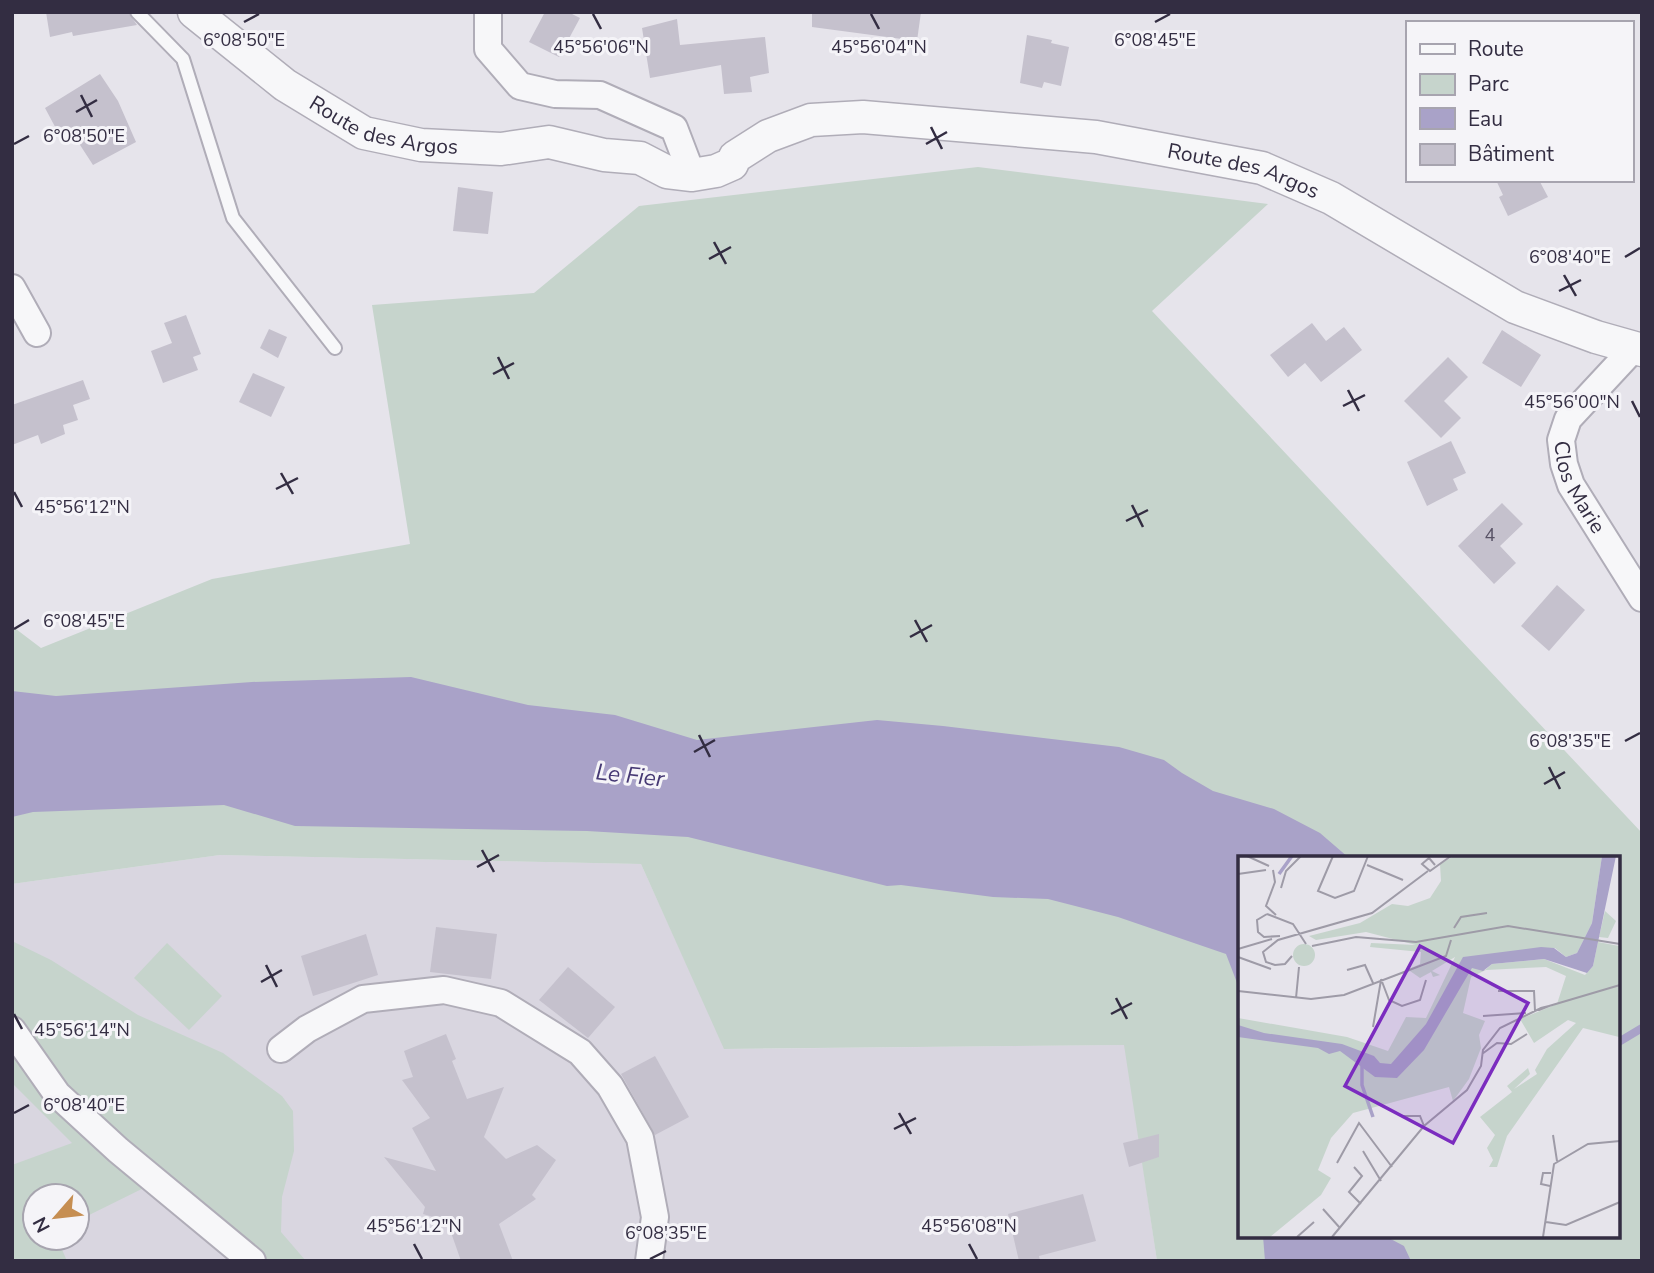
<svg xmlns="http://www.w3.org/2000/svg" width="1654" height="1273" font-family="'Nunito Sans',sans-serif">
  <rect width="100%" height="100%" fill="#e6e4eb"/>
  <path fill="#d9d6e0" fill-rule="evenodd" d="M220,855L641,864L725,1049L1125,1045L1157,1261H12V884ZM35,1196H77V1238H35Z"/>
  <g fill="#c6d4cc" fill-rule="evenodd">
    <path d="M978,167L1268,204L1152,311L1642,833V1261H1157L1124,1045L724,1049L641,864L220,855L12,884V626L41,648L212,579L410,544L372,305L534,293L639,206ZM1239,858H1617V1236H1239Z"/>
    <polygon points="12,941 51,960 138,1015 223,1053 282,1096 293,1111 294,1151 282,1197 281,1232 306,1261 264,1261 164,1178 77,1221 77,1196 35,1196 35,1238 57,1238 67,1261 12,1261 12,1165 72,1143 12,1083"/>
    <polygon points="167,943 222,996 189,1030 134,978"/>
  </g>
  <g fill="#a9a2c8">
    <polygon points="411,677 528,705 615,715 697,740 877,720 943,726 1119,747 1164,760 1182,773 1213,791 1274,809 1320,833 1349,858 1239,858 1239,988 1226,954 1118,917 1048,899 993,897 901,885 887,886 688,837 587,831 295,826 224,805 33,812 12,817 12,691 56,696 252,682"/>
    <polygon points="1263,1236 1385,1236 1404,1246 1411,1261 1265,1261"/>
  </g>
  <g fill="none" stroke-linecap="round" stroke-linejoin="round">
    <polyline stroke="#a9a2c8" stroke-width="8" points="1617,1043 1642,1028"/>
  </g>
  <g fill="#c5c1cd">
    <polygon points="46,12 128,12 137,25 73,36 72,32 50,37"/>
    <polygon points="545,12 568,12 580,18 559,57 529,42"/>
    <polygon points="812,12 921,12 917,41 812,27"/>
    <polygon points="677,19 680,45 765,37 769,73 750,77 752,92 724,94 721,65 650,78 642,28"/>
    <polygon points="1027,35 1052,40 1051,43 1069,47 1061,86 1044,82 1042,88 1020,83"/>
    <polygon points="100,74 118,101 136,142 93,165 71,131 60,136 45,108"/>
    <polygon points="1496,180 1539,180 1548,197 1508,216 1499,197 1503,195"/>
    <polygon points="458,187 493,192 488,234 453,231"/>
    <polygon points="186,315 201,354 193,357 198,370 163,383 151,351 172,343 164,323"/>
    <polygon points="1312,323 1326,341 1344,327 1362,350 1321,382 1305,363 1288,377 1270,355"/>
    <polygon points="269,329 287,337 278,358 260,348"/>
    <polygon points="1502,330 1541,355 1521,387 1482,363"/>
    <polygon points="1448,357 1468,377 1444,401 1461,418 1441,438 1404,401"/>
    <polygon points="253,373 285,387 271,417 239,402"/>
    <polygon points="83,380 90,399 73,405 78,420 63,425 65,434 41,444 38,435 12,445 12,405"/>
    <polygon points="1451,441 1466,473 1453,479 1458,490 1427,506 1407,462"/>
    <polygon points="1502,503 1523,524 1500,546 1516,563 1494,584 1458,546"/>
    <polygon points="1557,585 1585,610 1549,651 1521,626"/>
    <polygon points="436,927 497,934 491,979 430,972"/>
    <polygon points="366,934 378,975 313,996 301,956"/>
    <polygon points="568,967 615,1007 588,1038 539,1000"/>
    <polygon points="446,1034 456,1059 452,1061 467,1099 504,1087 484,1137 506,1159 537,1145 556,1160 532,1195 536,1199 499,1224 513,1261 461,1261 447,1221 423,1214 425,1207 384,1157 436,1171 412,1128 430,1118 402,1080 413,1077 404,1051"/>
    <polygon points="655,1056 689,1117 655,1135 621,1074"/>
    <polygon points="1159,1134 1159,1157 1129,1167 1123,1143"/>
    <polygon points="1083,1194 1096,1241 1039,1256 1040,1261 1019,1261 1008,1214"/>
  </g>
  <g fill="none" stroke-linecap="round" stroke-linejoin="round">
    <defs>
      <polyline id="service" points="137,12 183,59 233,218 335,348"/>
      <g id="minor">
        <polyline points="488,12 488,49 520,86 555,94 600,95 674,128 692,175"/>
        <polyline points="12,288 37,333"/>
        <path id="s1" d="M1634,348L1568,419L1561,440L1564,464L1571,485L1642,598"/>
        <polyline points="12,1030 57,1094 118,1150 252,1261"/>
        <polyline points="281,1049 307,1029 363,999 444,990 501,1003 580,1052 610,1086 640,1138 655,1217 649,1261"/>
      </g>
      <g id="tertiary">
        <path id="s2" d="M194,12L285,85L364,133L421,145L501,149L549,142L604,155L640,158L667,172L692,175L716,171L732,164L735,157L768,136L811,120L863,117L1096,137L1262,168L1331,198L1515,307L1596,337L1642,350"/>
      </g>
    </defs>
    <use href="#service" stroke="#b0adb8" stroke-width="16"/>
    <use href="#minor" stroke="#b0adb8" stroke-width="30"/>
    <use href="#tertiary" stroke="#b0adb8" stroke-width="35"/>
    <use href="#service" stroke="#f7f7f9" stroke-width="12"/>
    <use href="#minor" stroke="#f7f7f9" stroke-width="26"/>
    <use href="#tertiary" stroke="#f7f7f9" stroke-width="32"/>
  </g>
  <path fill="none" stroke="#332d42" stroke-width="2.5" d="M593,14L601,29M871,14L879,29M244,22L259,14M1155,22L1170,14M81,95L92,117M76,112L97,100M931,127L942,149M14,144L29,136M926,144L947,132M714,242L726,264M1625,257L1640,248M709,259L731,247M1564,275L1576,296M1559,291L1581,280M498,357L509,379M493,374L514,363M1348,390L1359,411M1632,401L1640,417M1343,406L1365,395M281,473L293,494M276,489L298,478M14,492L22,507M1132,505L1143,527M1126,521L1148,510M915,620L927,642M14,629L29,620M910,637L932,625M699,735L710,757M1625,741L1640,733M694,752L715,740M1549,767L1560,789M1544,784L1565,772M482,850L494,872M477,867L499,855M266,965L277,987M261,982L282,970M1116,998L1127,1019M14,1014L22,1029M1111,1014L1132,1003M14,1113L29,1105M899,1113L911,1134M894,1129L916,1118M414,1244L422,1259M969,1244L977,1259M650,1259L666,1251"/>
  <g text-anchor="middle" stroke-width="6" stroke-linejoin="round" paint-order="stroke">
    <g font-size="18" fill="#585265">
      <text x="1490" y="541">4</text>
    </g>
    <g font-size="21" fill="#332d42" stroke="#f5f4f8">
      <text dy="7" stroke="none"><textPath href="#s2" startOffset="226">Route des Argos</textPath></text>
      <text dy="7" stroke="none"><textPath href="#s2" startOffset="1116">Route des Argos</textPath></text>
      <text dy="7" stroke="none"><textPath href="#s1" startOffset="170">Clos Marie</textPath></text>
    </g>
    <g font-size="23" font-style="italic" fill="#463974" stroke="#f5f4f8">
      <text transform="translate(630 775) rotate(6)" y="8">Le Fier</text>
    </g>
  </g>
  <g transform="translate(1238 856)">
    <rect width="382" height="382" fill="#e6e4eb"/>
    <path d="M216,0H364L354,67L339,97L328,101L317,92L224,103L247,114L254,108L306,103L347,119L355,110L360,86L381,90V181L345,172L269,280L259,311H251L255,304L249,292L257,279L242,261L274,236L269,230L290,212L292,218L276,233L299,218L297,214L309,193L338,167L330,164L296,187L282,163L319,148L328,120L308,111L248,114L233,121L225,157L247,165L241,179L243,192L231,223L215,245L211,231L115,257L93,282L80,314L93,322L83,339L32,381H0V162L109,181L150,195L168,161L188,162L217,101L194,115L202,119L195,121L193,116L182,122L172,115L146,124L182,108L183,96L132,91L133,87L178,89L128,76L78,84L71,80L122,67L154,48L170,50L192,42L203,25L202,8ZM367,55L378,65L370,82L361,81ZM55 99a11 11 0 1 1 22 0a11 11 0 1 1-22 0Z" fill="#c6d4cc"/>
    <path d="M364,0H378L355,110L349,117L306,103L254,108L245,115L234,112L186,194L159,222L137,221L102,195L91,198L80,192L0,181V169L26,177L104,188L136,200L142,207L153,208L188,168L225,101L303,91L316,92L328,101L339,97L354,67Z" fill="#a9a2c8"/>
    <path fill="none" stroke="#a9a2c8" stroke-width="3.5" d="M41,18L54,0M124,210V229L135,261"/>
    <path fill="none" stroke="#9e9ba7" stroke-width="2" d="M9,0L31,10M95,0L80,35L97,42L116,35L130,0M129,9L165,24M197,9L191,2L184,8L192,15L213,0M35,14L37,26L28,50L38,59M0,18L28,14M43,32L48,15L63,0M29,58L55,68L68,88M29,58L19,64L20,76L26,81L42,80M216,72L223,61L249,57M74,90L118,81L178,86L270,70L382,88M0,93L34,83M54,100L47,108L37,109L28,106L25,96L40,84L134,57L190,15M0,101L33,113M109,114L127,109L135,127M143,123L151,144L164,150L182,144L188,124M0,135L73,143L106,139L208,100L213,84M260,135H296L297,155M58,142L61,111M311,150L382,129M245,160L288,157M135,171L143,124M244,198L259,187L273,188L289,178M162,260H182L186,270M315,279L319,305M125,295L143,325M99,307L121,267L154,311M116,311L124,320L111,336L123,348M312,330L303,328L305,317H313M85,353L102,372M308,366L328,369L382,346M59,381L76,366M94,381L186,270L229,234L243,210L245,194L262,172L303,152L311,150L301,154M305,381L316,308L350,288L382,285"/>
    <path fill="#7b2cbf" fill-opacity="0.15" stroke="#7b2cbf" stroke-width="3.5" d="M182,90L290,147L215,287L107,230Z"/>
    <rect width="382" height="382" fill="none" stroke="#332d42" stroke-width="3.5"/>
  </g>
  <g font-size="18" text-anchor="middle" fill="#332d42" stroke="#f5f4f8" stroke-width="6" stroke-linejoin="round" paint-order="stroke">
    <text x="244" y="46">6°08'50"E</text>
    <text x="1155" y="46">6°08'45"E</text>
    <text x="601" y="53">45°56'06"N</text>
    <text x="879" y="53">45°56'04"N</text>
    <text x="84" y="142">6°08'50"E</text>
    <text x="1570" y="263">6°08'40"E</text>
    <text x="1572" y="408">45°56'00"N</text>
    <text x="82" y="513">45°56'12"N</text>
    <text x="84" y="627">6°08'45"E</text>
    <text x="1570" y="747">6°08'35"E</text>
    <text x="82" y="1036">45°56'14"N</text>
    <text x="84" y="1111">6°08'40"E</text>
    <text x="414" y="1232">45°56'12"N</text>
    <text x="969" y="1232">45°56'08"N</text>
    <text x="666" y="1239">6°08'35"E</text>
  </g>
  <rect width="1654" height="1273" fill="none" stroke="#332d42" stroke-width="28"/>
  <rect x="1406" y="21" width="228" height="161" fill="#f5f4f8" stroke="#a7a4af" stroke-width="2"/>
  <rect x="1420" y="44" width="35" height="10" fill="#f7f7f9" stroke="#a7a4af" stroke-width="2"/>
  <text x="1468" y="56" font-size="21" fill="#332d42">Route</text>
  <rect x="1420" y="74" width="35" height="21" fill="#c6d4cc" stroke="#a7a4af" stroke-width="2"/>
  <text x="1468" y="91" font-size="21" fill="#332d42">Parc</text>
  <rect x="1420" y="108" width="35" height="21" fill="#a9a2c8" stroke="#a7a4af" stroke-width="2"/>
  <text x="1468" y="126" font-size="21" fill="#332d42">Eau</text>
  <rect x="1420" y="144" width="35" height="21" fill="#c5c1cd" stroke="#a7a4af" stroke-width="2"/>
  <text x="1468" y="161" font-size="21" fill="#332d42">Bâtiment</text>
  <g transform="translate(56 1217) rotate(242)"><circle r="33" fill="#f5f4f8" stroke="#a7a4af" stroke-width="2"/>
  <path d="M0-5L12 26L0 18L-12 26Z" fill="#c68e52"/>
  <text y="-10" font-size="19" font-weight="bold" text-anchor="middle" fill="#332d42">N</text>
  </g>
</svg>
